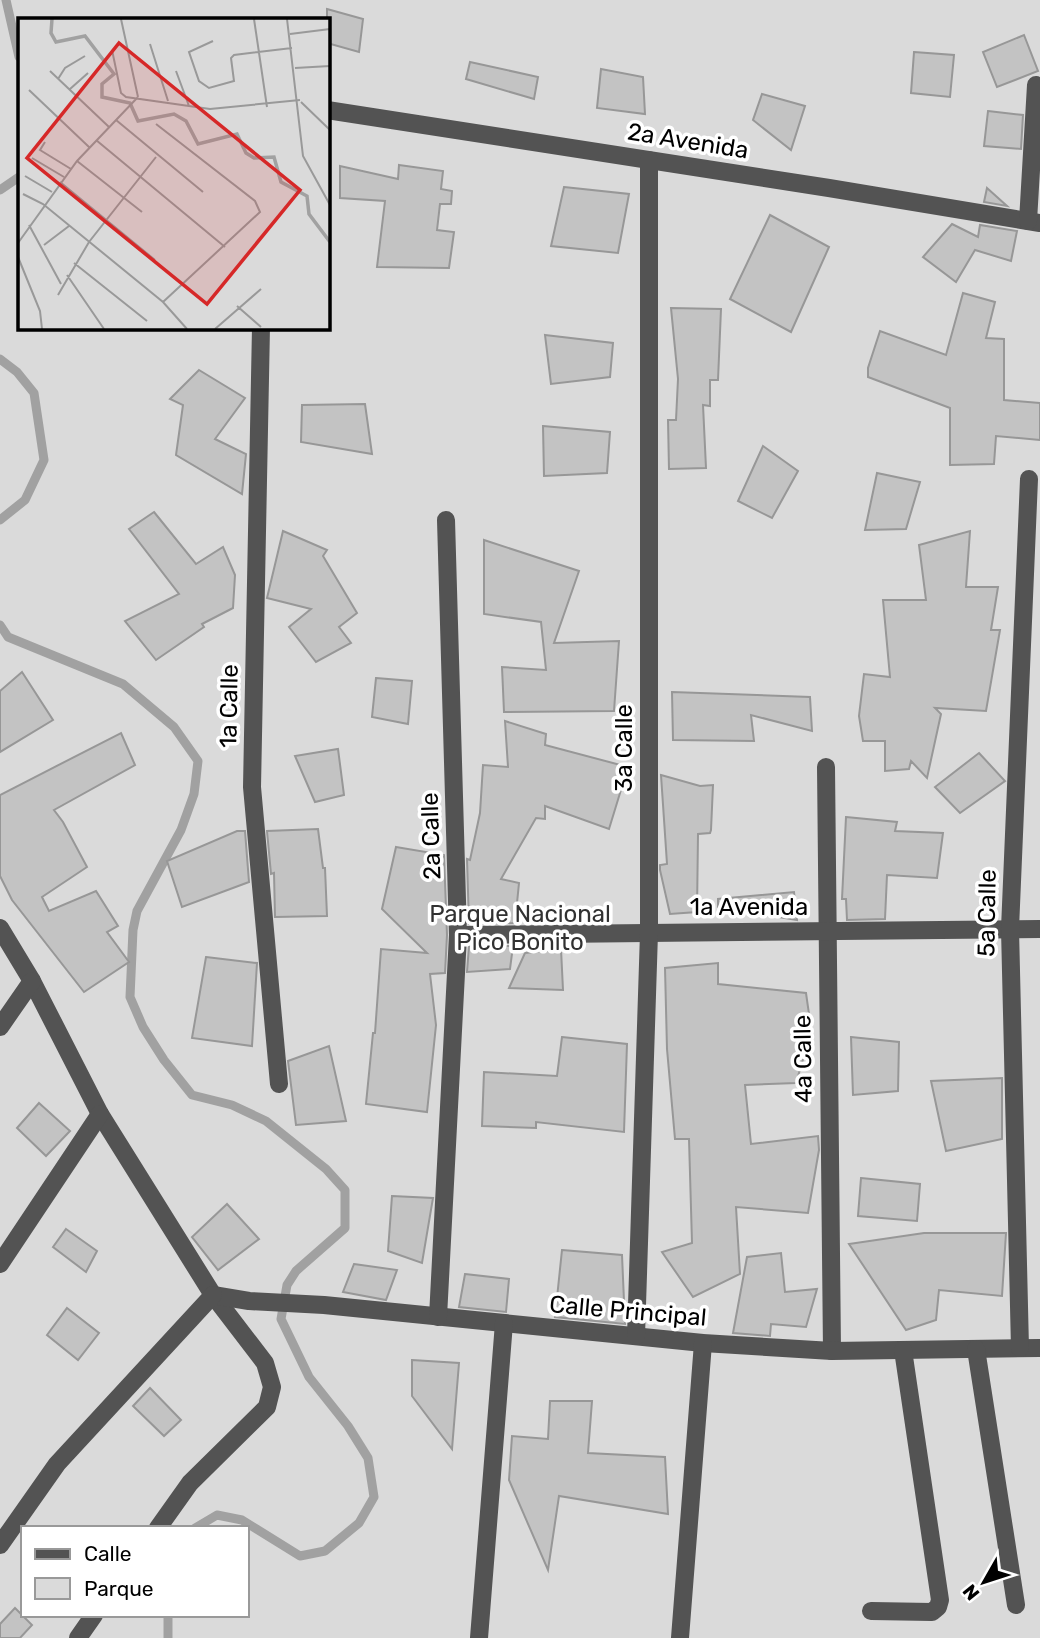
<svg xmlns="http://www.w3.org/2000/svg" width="1040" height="1638" font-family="Rubik,sans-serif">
  <rect width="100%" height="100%" fill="#fff"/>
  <path fill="#dadada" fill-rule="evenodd" d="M0,0H1040V1638H0ZM19,19H327V327H19ZM23,1528H247V1615H23Z"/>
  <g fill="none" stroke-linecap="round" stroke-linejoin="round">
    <g stroke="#a1a1a1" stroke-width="9">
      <polyline points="6,0 19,57"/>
      <polyline points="0,190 19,177"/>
      <polyline points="0,359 17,372 34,393 44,460 25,500 0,520"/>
      <polyline points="0,625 8,637 123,684 174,727 198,761 194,794 181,830 137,911 133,930 130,997 143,1027 164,1060 192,1095 232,1105 266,1121 326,1169 345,1190 345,1228 296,1271 287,1285 281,1319 309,1377 348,1426 368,1458 374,1497 359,1523 325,1551 300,1556 242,1520 217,1515 195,1528"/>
      <polyline points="168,1638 168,1615"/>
    </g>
  </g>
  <g fill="#c3c3c3" stroke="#979797" stroke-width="2">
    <polygon points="327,9 363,19 359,52 327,43"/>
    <polygon points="1024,35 1038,71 997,87 983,52"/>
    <polygon points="914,52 954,55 950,97 911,93"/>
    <polygon points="470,62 538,77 534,99 466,79"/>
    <polygon points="601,69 643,77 645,114 597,108"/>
    <polygon points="762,94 805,106 791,150 753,120"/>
    <polygon points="988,111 1023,115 1021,149 984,146"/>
    <polygon points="399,165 443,171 441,189 452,191 451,204 440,204 437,230 454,232 449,268 377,267 385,201 340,198 340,166 398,179"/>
    <polygon points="564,187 629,194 618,253 551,246"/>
    <polygon points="987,188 1007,206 984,202"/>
    <polygon points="770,215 829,247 791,332 730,299"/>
    <polygon points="952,224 978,237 980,225 1017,231 1011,261 975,250 956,282 923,257"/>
    <polygon points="963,293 995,302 986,338 1004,339 1004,400 1040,403 1040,440 996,436 994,464 950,465 950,408 868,377 868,368 880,331 946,355"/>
    <polygon points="671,308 721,309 718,380 710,380 710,406 703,405 706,468 669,469 668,420 676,420 678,379"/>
    <polygon points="545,335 613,343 610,377 551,384"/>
    <polygon points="199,370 245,398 215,439 246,454 242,494 176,455 183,405 170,399"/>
    <polygon points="365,404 372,454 301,442 302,405"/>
    <polygon points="543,426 610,432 607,473 544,476"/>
    <polygon points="763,446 798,471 772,518 738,501"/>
    <polygon points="877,473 920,482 906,529 865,530"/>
    <polygon points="154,512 196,564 223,547 235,575 233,608 202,624 204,627 156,660 125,621 179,594 129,529"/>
    <polygon points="283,531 327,550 323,556 357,613 339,627 351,643 316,662 289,627 311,609 267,598"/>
    <polygon points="970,531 966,587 998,587 991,630 1000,630 986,711 935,708 941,714 927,778 911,761 909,769 885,771 885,741 863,741 859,716 864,674 890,677 883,600 926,600 919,545"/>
    <polygon points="484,540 579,571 554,643 619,641 614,711 504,712 502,667 546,670 541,622 484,614"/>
    <polygon points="22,672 53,720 0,752 0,691"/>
    <polygon points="376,678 412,681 408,724 372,717"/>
    <polygon points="672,692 810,697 812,731 751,715 754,741 673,740"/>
    <polygon points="505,721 546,734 545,745 628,767 609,829 545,806 545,819 536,818 501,879 519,883 515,923 469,924 467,859 470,860 480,813 483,765 508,767"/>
    <polygon points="121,733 135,765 54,810 63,822 87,867 42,897 49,911 96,891 118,926 107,932 129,962 84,992 12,900 0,876 0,795"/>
    <polygon points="338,749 344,795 315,802 295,756"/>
    <polygon points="979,753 1005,781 960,813 935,787"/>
    <polygon points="661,775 700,786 713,785 711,830 710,833 698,834 697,912 670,914 660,870 660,865 667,864"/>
    <polygon points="846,817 897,822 895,831 943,833 937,878 887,875 885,919 847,920 846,899 842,899"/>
    <polygon points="318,829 323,868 325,868 327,916 275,917 274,873 271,874 267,831"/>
    <polygon points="237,831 245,831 249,882 182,907 167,861"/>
    <polygon points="396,847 444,855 447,935 445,973 430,974 436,1025 427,1112 366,1104 373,1033 375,1033 381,949 427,953 382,909"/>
    <polygon points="794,892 797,920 718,907 718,899"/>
    <polygon points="469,946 513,946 510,969 467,972"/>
    <polygon points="561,949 563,990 509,988 525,953"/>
    <polygon points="206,957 257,963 252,1046 192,1038"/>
    <polygon points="718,963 718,984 806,993 810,1021 809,1039 796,1083 745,1085 751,1144 818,1136 819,1150 808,1213 736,1207 740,1274 693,1297 662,1252 692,1243 689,1139 675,1139 667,1049 665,968"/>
    <polygon points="562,1037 627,1044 624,1132 536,1122 536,1128 482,1126 484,1072 557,1076"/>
    <polygon points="851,1037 899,1042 898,1091 853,1095"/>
    <polygon points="329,1046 346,1121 296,1125 288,1061"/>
    <polygon points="1002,1078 1002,1139 946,1151 931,1081"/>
    <polygon points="39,1103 70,1131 46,1156 17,1128"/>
    <polygon points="861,1178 920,1184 917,1221 858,1216"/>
    <polygon points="392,1196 433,1198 422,1263 388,1251"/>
    <polygon points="227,1204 259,1239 218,1270 192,1237"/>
    <polygon points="66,1229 97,1251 86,1272 53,1247"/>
    <polygon points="924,1233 1006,1233 1002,1296 939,1290 936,1320 906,1330 849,1244"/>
    <polygon points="562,1250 622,1255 625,1324 555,1317"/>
    <polygon points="781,1253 785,1292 817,1289 806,1327 771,1324 770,1336 733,1333 747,1257"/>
    <polygon points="354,1264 397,1270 386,1300 343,1292"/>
    <polygon points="465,1274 509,1279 506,1312 459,1307"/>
    <polygon points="67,1308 99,1333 78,1360 47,1335"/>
    <polygon points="412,1360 459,1363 452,1449 412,1396"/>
    <polygon points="150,1388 181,1420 164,1436 133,1406"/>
    <polygon points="550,1401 592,1401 588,1453 665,1457 668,1514 559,1496 548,1570 509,1480 512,1436 548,1439"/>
    <polygon points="15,1608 32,1625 20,1638 0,1638 0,1624"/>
  </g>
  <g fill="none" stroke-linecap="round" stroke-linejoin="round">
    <g stroke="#535353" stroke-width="18">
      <polyline points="327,110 829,188 1040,223"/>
      <polyline points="1028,221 1036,85"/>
      <polyline points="261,327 252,787 279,1084"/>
      <polyline points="826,767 832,1351"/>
      <polyline points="0,928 32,981 100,1114 213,1295 265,1363 272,1387 267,1407 190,1483 158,1528"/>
      <polyline points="458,935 1040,929"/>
      <polyline points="0,1027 32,981"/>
      <polyline points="0,1264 100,1114"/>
      <polyline points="213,1295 249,1301 324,1305 703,1343 832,1351 1040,1348"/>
      <polyline points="438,1317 458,935 446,520"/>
      <polyline points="636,1336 649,933 649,160"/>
      <polyline points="1020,1348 1010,929 1029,479"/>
      <polyline points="976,1349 1016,1605"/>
      <polyline points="0,1545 57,1464 213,1295"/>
      <polyline points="871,1611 932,1612 938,1607 940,1600 903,1350"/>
      <polyline points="78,1638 94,1615"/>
      <polyline points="479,1638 504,1323"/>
      <polyline points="680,1638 703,1343"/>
    </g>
  </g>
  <g text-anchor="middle" stroke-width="7" stroke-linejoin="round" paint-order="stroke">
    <g font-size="24" fill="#000" stroke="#fff">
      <text transform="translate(688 141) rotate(9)" y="8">2a Avenida</text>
      <text transform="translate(229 706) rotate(-89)" y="8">1a Calle</text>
      <text transform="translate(624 748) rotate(-90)" y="8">3a Calle</text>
      <text transform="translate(431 836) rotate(-92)" y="8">2a Calle</text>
      <text x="749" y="915">1a Avenida</text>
      <text transform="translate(987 913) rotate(-89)" y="8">5a Calle</text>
      <text transform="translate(803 1059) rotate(-91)" y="8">4a Calle</text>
      <text transform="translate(628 1311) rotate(5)" y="8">Calle Principal</text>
    </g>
    <g font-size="24" fill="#313131" stroke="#fff">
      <text x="520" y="922">Parque Nacional<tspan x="520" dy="28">Pico Bonito</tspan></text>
    </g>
  </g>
  <g transform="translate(18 18)">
    <rect width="312" height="312" fill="#fff"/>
    <path d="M0,1H311V311H0Z" fill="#dadada"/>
    <path fill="none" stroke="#a1a1a1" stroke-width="3.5" d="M34,1L33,15L38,24L67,18L96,56L84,66V79L112,85L120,103L156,96L168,103L180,126L219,116L228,135L236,140L256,139L263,164L289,178L291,196L312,224"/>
    <path fill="none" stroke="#999" stroke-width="2" d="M103,1L120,79M236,1L249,89M269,1L285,138L312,187M272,16L312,11M195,23L171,34L181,63L191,70L216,63L213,40L216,37L274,30M132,26L150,83M94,32L103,75L108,79L192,91L282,82M277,50L312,48M32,53L91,109M158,53L171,88M40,61L47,50L67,38M52,71L70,55M11,72L71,129M283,84L312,112M98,102L185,174M138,106L237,183L242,194L145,284M78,122L207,229M27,124L22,132L53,151M14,140L46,159M59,143L124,194M7,158L34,174M42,164L137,242M5,176L25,186L145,284L169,311M11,207L43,266M0,225L59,143L120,79M26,227L51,208M0,239L22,293L24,311M56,245L129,303M49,257L86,311M40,277L71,224L138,139M219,288L243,309M197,311L243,271"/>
    <path fill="#d62828" fill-opacity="0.15" stroke="#d62828" stroke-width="3.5" d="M101,25L282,172L189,286L9,140Z"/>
    <rect width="312" height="312" fill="none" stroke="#000" stroke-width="3.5"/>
  </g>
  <rect x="21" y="1526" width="228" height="91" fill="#ffffff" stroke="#999999" stroke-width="2"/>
  <rect x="35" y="1549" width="35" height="10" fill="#535353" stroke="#999999" stroke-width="2"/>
  <text x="84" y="1561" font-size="21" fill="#000000">Calle</text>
  <rect x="35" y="1578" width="35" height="21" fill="#dadada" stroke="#999999" stroke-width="2"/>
  <text x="84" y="1596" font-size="21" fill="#000000">Parque</text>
  <g transform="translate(984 1582) rotate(231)" stroke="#ffffff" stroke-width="5" paint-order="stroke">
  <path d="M0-5L12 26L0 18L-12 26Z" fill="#000000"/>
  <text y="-10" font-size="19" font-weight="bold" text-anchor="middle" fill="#000000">N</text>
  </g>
</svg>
